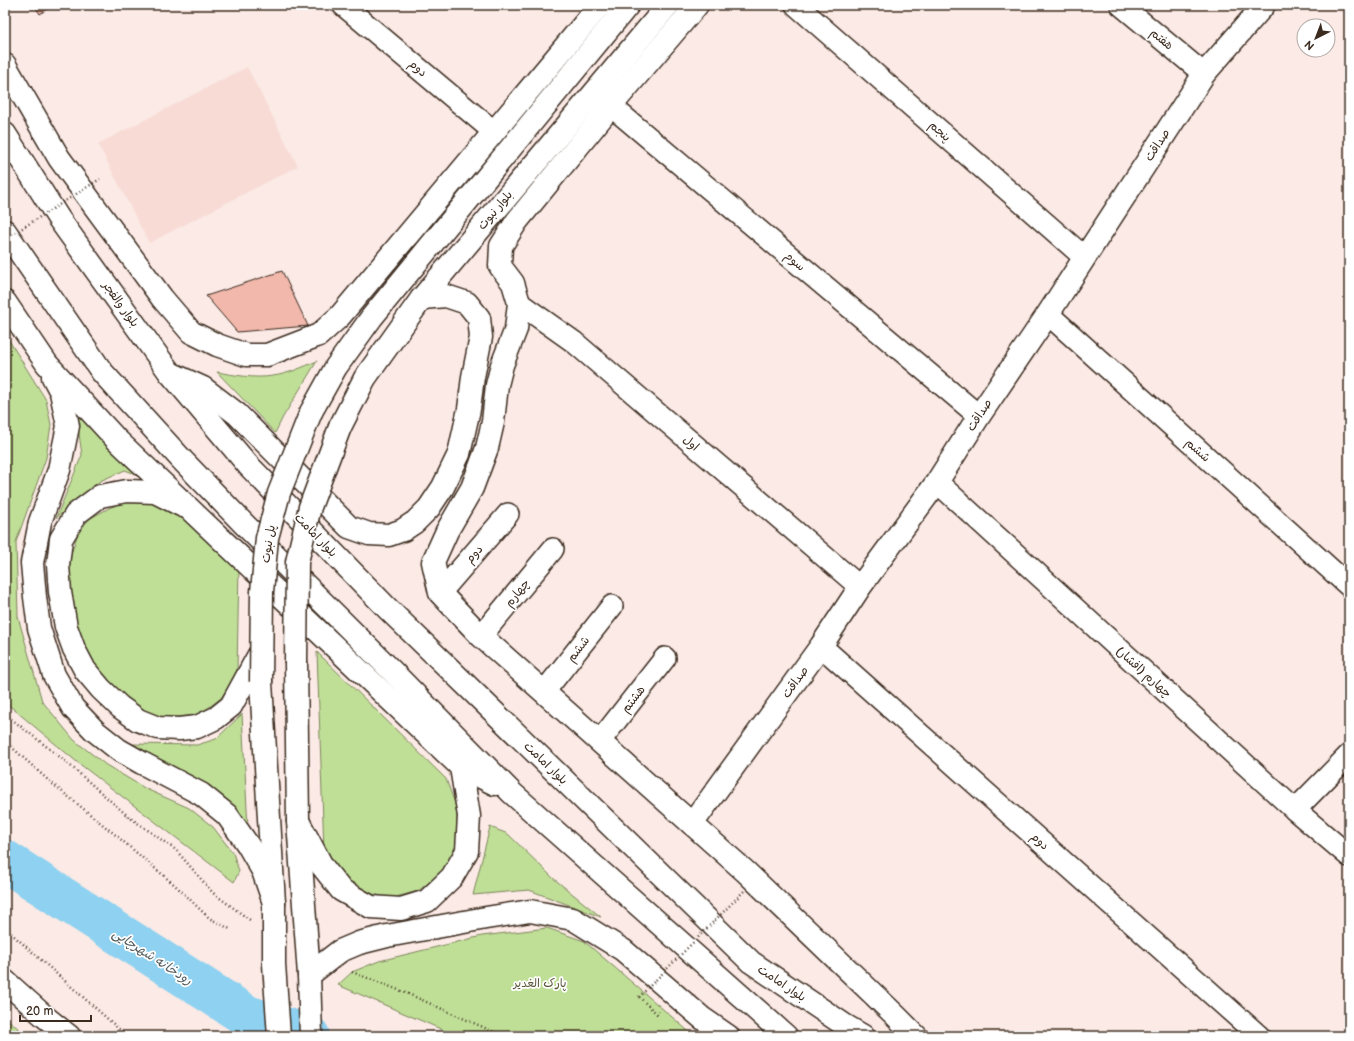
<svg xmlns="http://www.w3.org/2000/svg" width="1354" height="1041" font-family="'Balsamiq Sans','Playpen Sans Arabic',sans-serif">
  <rect width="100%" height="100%" fill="#fbeae6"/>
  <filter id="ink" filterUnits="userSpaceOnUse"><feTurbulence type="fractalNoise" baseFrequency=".025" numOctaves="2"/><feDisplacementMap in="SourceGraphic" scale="8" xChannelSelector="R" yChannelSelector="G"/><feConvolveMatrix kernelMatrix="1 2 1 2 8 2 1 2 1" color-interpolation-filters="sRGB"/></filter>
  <g filter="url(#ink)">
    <polygon fill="#f8dbd5" points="247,67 298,166 149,243 98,144"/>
    <g fill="#bfdf97" stroke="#7d845a">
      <polygon points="5,334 46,400 51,425 46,458 16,542 18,617 42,701 74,740 106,765 146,789 189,808 213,827 233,853 239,871 234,882 77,762 5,702"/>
      <path d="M317,361L283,417L275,433L217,372C234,375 255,379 273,376C288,374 303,367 317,361Z"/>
      <polygon points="75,406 146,478 125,470 100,481 56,518 82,455"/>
      <polygon points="144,499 182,513 239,567 237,671 232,682 221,698 208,708 193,716 154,718 135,709 100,674 82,646 73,619 68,579 71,554 78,533 89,519 109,508 127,501"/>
      <polygon points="317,652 446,779 457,809 457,845 444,871 418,891 392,898 362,892 335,870 324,851"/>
      <polygon points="242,714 248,828 191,778 132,744 197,745 216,739"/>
      <polygon points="490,827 508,834 553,878 601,917 529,890 473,895"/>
      <polygon points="547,928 584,941 694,1036 457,1036 338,985 352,972 379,961 482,936"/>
      <polygon points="5,1017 27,1036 5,1036"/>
    </g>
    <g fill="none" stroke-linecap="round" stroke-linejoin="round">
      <polyline stroke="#8ed1f0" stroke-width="42" points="5,861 247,1016 309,1036"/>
    </g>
    <g fill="#f2b8ac" stroke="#3b2a1e">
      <polygon points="34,5 53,5 40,14"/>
      <polygon points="282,271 308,326 237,332 206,296"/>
      <polygon points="5,1032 14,1036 5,1036"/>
    </g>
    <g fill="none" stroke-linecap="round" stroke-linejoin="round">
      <defs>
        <g id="minor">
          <polyline points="343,5 493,131"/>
          <polyline points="796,5 1084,257"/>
          <polyline points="1121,5 1204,74"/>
          <polyline points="611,106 979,416"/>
          <polyline points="519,303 574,342 860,587"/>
          <polyline points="1048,314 1349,586"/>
          <polyline points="937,482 1295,810 1349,755"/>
          <polyline points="440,593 508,514"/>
          <polyline points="481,636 553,549"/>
          <polyline points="821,646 1259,1036"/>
          <polyline points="544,692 612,606"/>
          <polyline points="600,741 665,658"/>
          <polyline points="1295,810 1349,856"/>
        </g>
        <g id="tertiary">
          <polyline points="692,824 821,646 860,587 937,482 979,416 1048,314 1204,74 1264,5"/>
          <polyline points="5,981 44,1016 69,1036"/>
        </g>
        <g id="primary">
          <polyline points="170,373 203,388 237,414 349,527 369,534 389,535 403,530 415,522 429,508 443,487 459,454 469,409 473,377 481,337 479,318 467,303 446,296 422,298"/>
          <polyline points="311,412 336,367 372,317 628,5"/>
          <polyline points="340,427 365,378 422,298 668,5"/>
          <polyline points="183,506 155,492 127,491 100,496 76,514 61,539 58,565 60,592 66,627 74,649 85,670 101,689 120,707 138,720 158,728 179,729 197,727 216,718 231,706 261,651"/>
          <polyline points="296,663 298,821 309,975 311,1036"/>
          <polyline points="261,682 274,903 274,964 279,1036"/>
          <polyline points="309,975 340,951 359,943 387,936 486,918 530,911 573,919 623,950 702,1018 728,1036"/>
        </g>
        <g id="trunk">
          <polyline points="697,5 611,106 517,221 501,246 500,266 513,283 519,303 516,329 502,365 497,385 493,422 487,448 472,488 447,531 433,562 440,593 481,636 746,872 896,1016 916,1036"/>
          <polyline points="5,65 59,158 162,298 191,332 217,345 246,355 267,355 319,335 340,316 600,5"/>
          <polyline points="5,134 59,219 170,373 248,465 388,609 751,962 846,1026 863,1036"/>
          <polyline points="5,231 102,372 183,461 244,524 393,672 512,793 786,1036"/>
          <polyline points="5,302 47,364 116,439 461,767 495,784"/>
          <polyline points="53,377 61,392 68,426 59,470 40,522 32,563 35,597 39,628 54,675 73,708 95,731 119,750 142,763 201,794 227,815 248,845 263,871 274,903"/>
          <polyline points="298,821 322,866 341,890 371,907 401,909 427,901 452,877 467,851 469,816 461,767"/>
        </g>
      </defs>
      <use href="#minor" stroke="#3b2a1e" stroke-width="24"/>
      <use href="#tertiary" stroke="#3b2a1e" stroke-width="25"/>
      <use href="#primary" stroke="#3b2a1e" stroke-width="25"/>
      <use href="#trunk" stroke="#3b2a1e" stroke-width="25"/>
      <g stroke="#3b2a1e" stroke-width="2.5" stroke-dasharray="1 3" stroke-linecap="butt">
        <polyline points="5,714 65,761 129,817 176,850 213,893 250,920"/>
        <polyline points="5,741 49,781 112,832 176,886 209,918 230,929"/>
        <polyline points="5,928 127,1036"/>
        <polyline points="352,972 404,992 503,1036"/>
        <polyline points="639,997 657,1014 659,1011"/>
      </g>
      <use href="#minor" stroke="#fff" stroke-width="21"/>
      <use href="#tertiary" stroke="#fff" stroke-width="22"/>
      <use href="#primary" stroke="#fff" stroke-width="22"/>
      <use href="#trunk" stroke="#fff" stroke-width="22"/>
      <defs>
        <g id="primary-bridge">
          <polyline points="296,663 297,562 310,507 340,427"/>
          <polyline points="261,682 262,592 267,538 279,493 311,412"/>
        </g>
      </defs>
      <use href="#primary-bridge" stroke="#3b2a1e" stroke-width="25" stroke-linecap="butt"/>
      <g stroke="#3b2a1e" stroke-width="2.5" stroke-dasharray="1 3" stroke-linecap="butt">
        <polyline points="5,239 100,179"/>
        <polyline points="639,997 744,891"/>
      </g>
      <use href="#primary-bridge" stroke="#fff" stroke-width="22"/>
    </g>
  </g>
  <g text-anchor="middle" stroke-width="3.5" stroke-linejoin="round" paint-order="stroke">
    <g font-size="12" fill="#3b2a1e" stroke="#fff">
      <text transform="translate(1162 39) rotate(40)" y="4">هفتم</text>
      <text transform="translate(418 68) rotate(40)" y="4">دوم</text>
      <text transform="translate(940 131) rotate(41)" y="4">پنجم</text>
      <text transform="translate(1157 145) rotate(-57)" y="4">صداقت</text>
      <text transform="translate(495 210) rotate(-50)" y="4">بلوار نبوت</text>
      <text transform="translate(795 261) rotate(40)" y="4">سوم</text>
      <text transform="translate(121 304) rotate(54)" y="4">بلوار والفجر</text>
      <text transform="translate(979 415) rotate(-57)" y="4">صداقت</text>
      <text transform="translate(691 443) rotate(41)" y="4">اول</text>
      <text transform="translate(1198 450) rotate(42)" y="4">ششم</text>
      <text transform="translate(316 535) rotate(46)" y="4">بلوار امامت</text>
      <text transform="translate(268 544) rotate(-81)" y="4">پل نبوت</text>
      <text transform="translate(474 554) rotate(-49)" y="4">دوم</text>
      <text transform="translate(517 593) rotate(-51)" y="4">چهارم</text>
      <text transform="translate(578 649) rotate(-52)" y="4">ششم</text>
      <text transform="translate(1144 672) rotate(42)" y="4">چهارم (افشار)</text>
      <text transform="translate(795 682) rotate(-54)" y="4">صداقت</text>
      <text transform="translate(633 699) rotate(-52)" y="4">هشتم</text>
      <text transform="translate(546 763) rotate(44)" y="4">بلوار امامت</text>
      <text transform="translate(1040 841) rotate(42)" y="4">دوم</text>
      <text transform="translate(782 983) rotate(34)" y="4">بلوار امامت</text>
    </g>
    <g font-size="12" fill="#5c573c" stroke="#fff">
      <text x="540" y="987">پارک الغدیر</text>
    </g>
    <g font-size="13" font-style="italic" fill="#545c5d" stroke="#fff">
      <text transform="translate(153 956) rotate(33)" y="5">رودخانه شهرچایی</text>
    </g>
  </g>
  <rect width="1354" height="1041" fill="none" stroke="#fff" stroke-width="20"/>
  <rect x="10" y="10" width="1334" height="1021" fill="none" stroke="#3b2a1e" stroke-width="1.5" filter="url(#ink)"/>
  <g transform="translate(1316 38) rotate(222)"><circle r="19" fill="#ffffff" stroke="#b1aaa5"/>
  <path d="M0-3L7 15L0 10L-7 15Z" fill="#3b2a1e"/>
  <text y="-6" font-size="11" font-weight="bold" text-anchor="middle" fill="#3b2a1e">N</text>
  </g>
  <path d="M20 1015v6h71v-6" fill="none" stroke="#3b2a1e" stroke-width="2"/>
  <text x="26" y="1015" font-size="12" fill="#3b2a1e" stroke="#ffffff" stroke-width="3" paint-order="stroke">20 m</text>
</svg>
